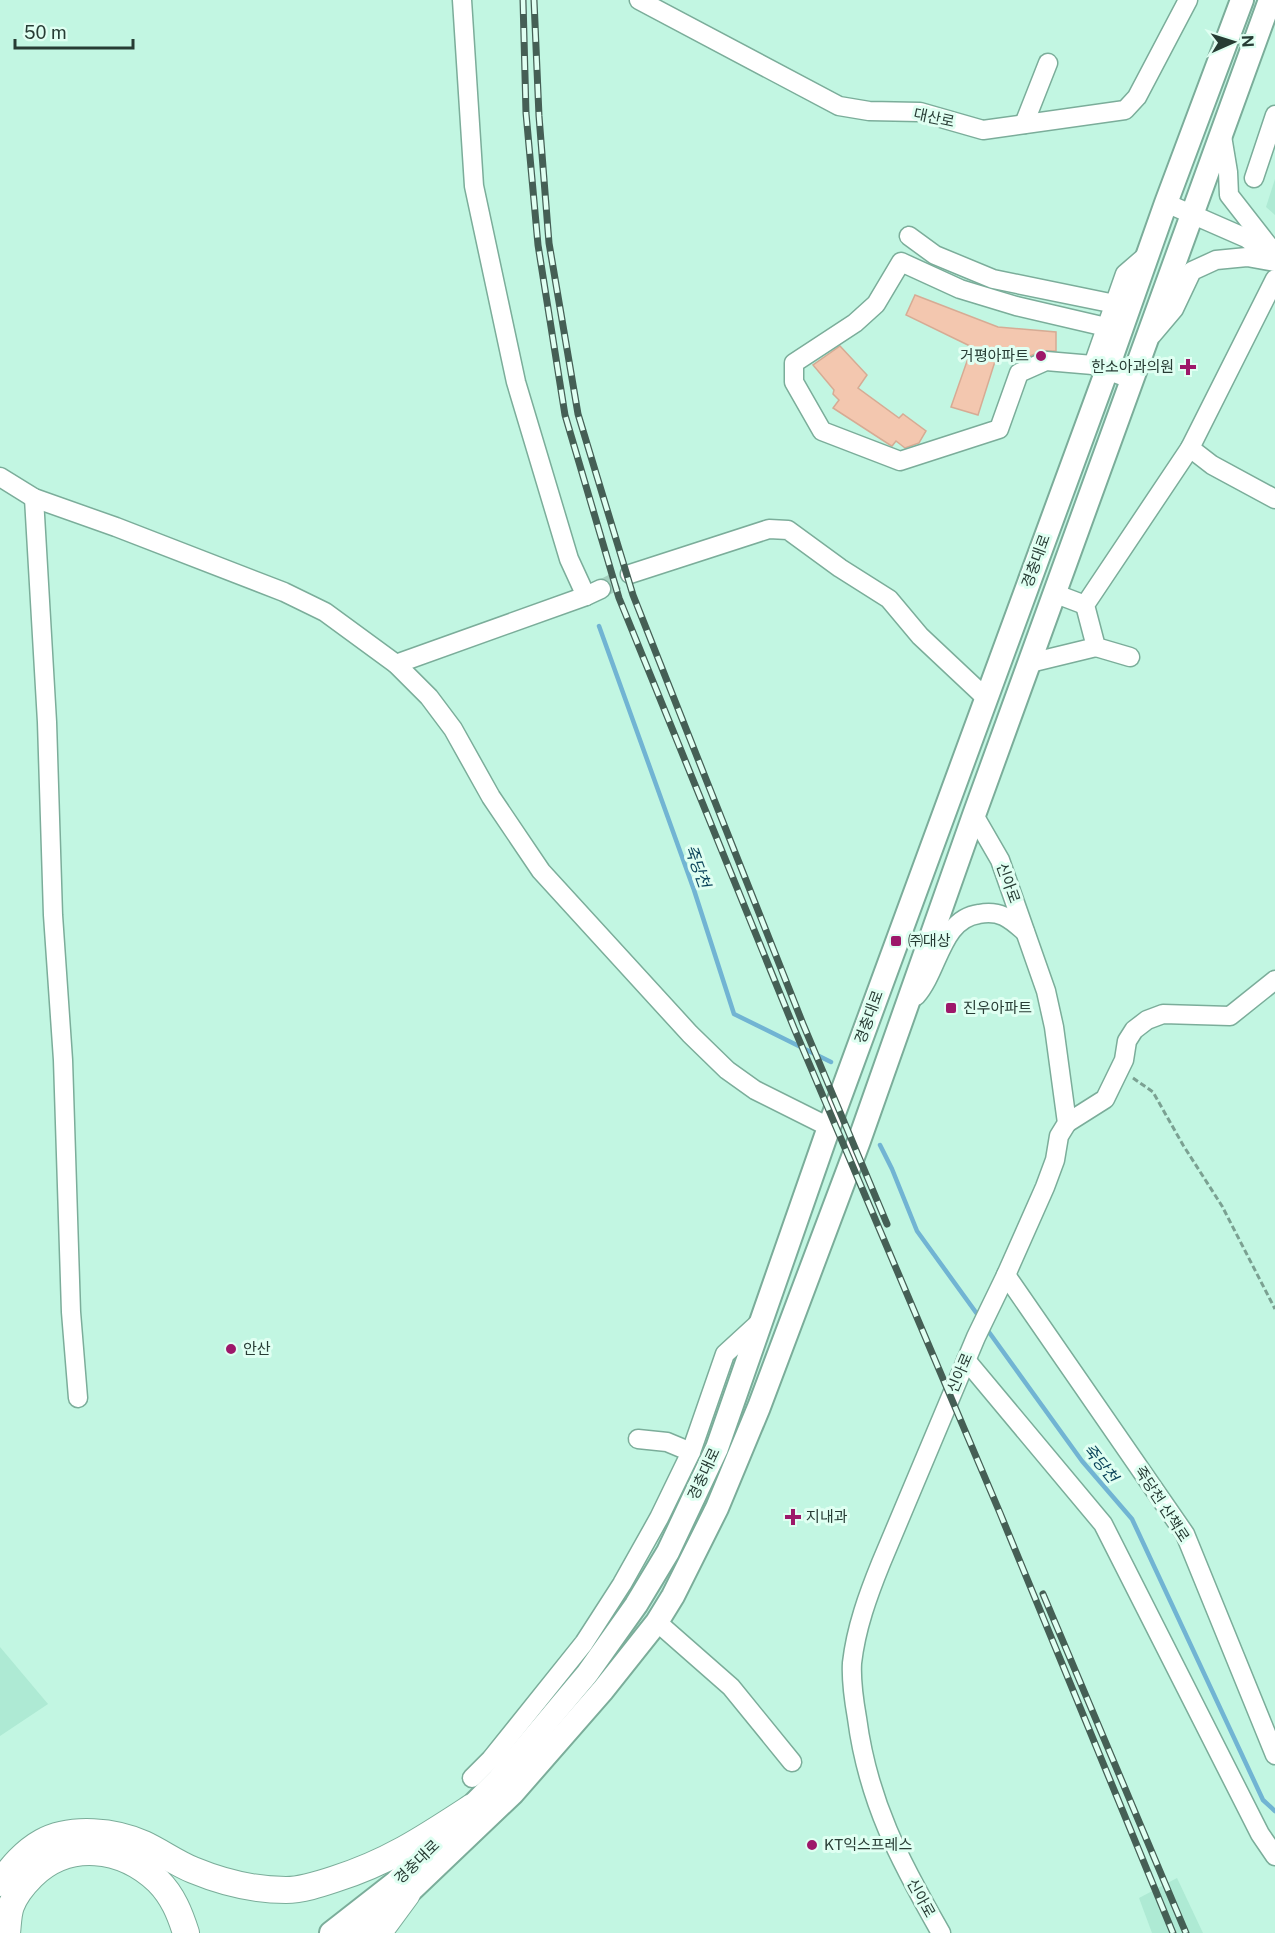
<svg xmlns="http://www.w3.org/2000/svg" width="1275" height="1933" font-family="'Public Sans','Noto Sans KR',sans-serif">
  <rect width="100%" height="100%" fill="#c2f6e2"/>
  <g fill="#aeead4">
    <polygon points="1275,179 1275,215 1266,207"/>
    <polygon points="0,1647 48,1704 0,1736"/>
    <polygon points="1177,1878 1203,1933 1152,1933 1139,1898"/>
  </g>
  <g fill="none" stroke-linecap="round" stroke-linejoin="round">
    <g stroke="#71b4d3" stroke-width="4.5">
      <polyline points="599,626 694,890 734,1014 831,1062"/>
      <polyline points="880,1145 892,1169 917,1231 980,1318"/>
      <polyline points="986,1328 1082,1461 1132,1519 1263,1800 1275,1811"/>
    </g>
  </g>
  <g fill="#f3c7af" stroke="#d6ab94" stroke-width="1.5">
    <polygon points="915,295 998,327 1056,332 1056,351 1042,351 1030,356 997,355 978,415 951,407 972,347 906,315"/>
    <polygon points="840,346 867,375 858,388 899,418 903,414 926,431 919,443 905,448 896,441 892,446 890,445 833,408 839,400 833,394 834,390 813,365"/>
  </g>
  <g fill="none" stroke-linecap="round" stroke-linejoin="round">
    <polyline stroke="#a3d1bf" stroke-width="18" stroke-dasharray="18 9" stroke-linecap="butt" points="601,589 630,574"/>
    <defs>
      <g id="minor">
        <polyline points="462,0 474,186 516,382 569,559 586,596"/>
        <polyline points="639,0 839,106 869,111 920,112 983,130 1125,110 1137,97 1188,0"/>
        <polyline points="1024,124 1048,63"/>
        <polyline points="1222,136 1228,172 1229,195 1275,254"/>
        <polyline points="1254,178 1275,115"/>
        <polyline points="1166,203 1246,238 1266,252"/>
        <polyline points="909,236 935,255 993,279 1115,304"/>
        <polyline points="1106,327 1016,306 960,289 901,262 876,304 855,323 794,363 794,382 822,431 900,461 999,429 1019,373 1046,361 1093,365 1131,379"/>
        <polyline points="1152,335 1174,309 1192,271 1216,260 1247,257 1275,262"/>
        <polyline points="1093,365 1125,274 1147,255"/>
        <polyline points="1190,448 1212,465 1275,499"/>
        <polyline points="0,477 34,498 116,527 284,592 325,612 396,664 429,697 453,729 491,797 541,871 690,1034 727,1070 755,1090 829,1127"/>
        <polyline points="34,498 47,722 53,915 63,1060 71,1312 78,1398"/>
        <polyline points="630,574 769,529 788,530 840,568 889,599 920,636 986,698"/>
        <polyline points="1056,594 1085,605"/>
        <polyline points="1130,657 1096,647 1085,605 1190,448 1275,279"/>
        <polyline points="1030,663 1096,647"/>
        <polyline points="396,664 586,596 601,589"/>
        <path d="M916,996C939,970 941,919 979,914C1001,910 1010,919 1025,932"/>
        <polyline points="1067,1123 1105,1099 1124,1060 1127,1041 1134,1030 1147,1020 1163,1014 1230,1016 1275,980"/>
        <polyline points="1006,1275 1185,1534 1275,1755"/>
        <polyline points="966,1360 1103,1524 1260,1834 1275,1856"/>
        <polyline points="638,1439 667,1442 691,1452"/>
        <polyline points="657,1622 731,1687 792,1762"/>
        <polyline points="472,1778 491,1759 584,1643 622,1584 659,1518 691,1452 725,1354 761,1321"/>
        <path d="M941,1933C900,1861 868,1802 857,1718C854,1701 851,1681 852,1663C856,1628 868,1595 881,1563L976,1337L1006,1275L1045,1187L1055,1160L1059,1136L1067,1123L1054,1027L1046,991L1000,860L974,815"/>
      </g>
      <g id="major">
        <polyline points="331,1933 395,1883 498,1780 587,1674 636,1605 668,1552 717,1448 829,1127 1107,370 1166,203 1242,0"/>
        <polyline points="357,1933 407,1894 513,1793 603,1690 657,1622 673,1596 717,1508 759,1407 859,1141 974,815 1270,0"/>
      </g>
      <g id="highway">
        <path d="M0,1883C12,1867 24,1852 42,1842C71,1826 116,1831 144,1844C161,1852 176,1863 193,1870C222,1882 254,1890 286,1890C302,1890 320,1884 335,1879C389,1862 426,1837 472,1807"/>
        <path d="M7,1933C8,1925 8,1914 11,1906C15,1895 24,1884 32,1876C69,1840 122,1847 158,1881C173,1896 180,1914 186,1933"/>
        <polyline points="376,1933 382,1928 407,1894"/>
      </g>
    </defs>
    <use href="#minor" stroke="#7bad9a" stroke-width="21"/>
    <use href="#major" stroke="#7bad9a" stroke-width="26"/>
    <use href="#highway" stroke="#7bad9a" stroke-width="28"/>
    <polyline stroke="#7ba192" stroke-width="3" stroke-dasharray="6 3" stroke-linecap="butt" points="1133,1078 1153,1092 1183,1145 1222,1206 1275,1309"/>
    <use href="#minor" stroke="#fff" stroke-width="18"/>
    <use href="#major" stroke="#fff" stroke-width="22"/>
    <use href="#highway" stroke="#fff" stroke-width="26"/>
    <defs>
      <g id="rail">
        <polyline points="523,0 526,113 538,245 565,415 619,598 794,1028 1000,1513 1173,1933"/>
        <polyline points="534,0 539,116 549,243 578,414 633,595 803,1024 887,1224"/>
        <polyline points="1043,1594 1186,1933"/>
      </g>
    </defs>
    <use href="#rail" stroke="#455f55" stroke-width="7"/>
    <use href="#rail" stroke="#e0fff2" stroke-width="4.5" stroke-dasharray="14" stroke-linecap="butt"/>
  </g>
  <g fill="#9d186a" stroke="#e0fff2" stroke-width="2">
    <circle cx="1041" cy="356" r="6"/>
    <path d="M1185 358h6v6h6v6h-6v6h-6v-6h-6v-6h6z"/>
    <rect x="890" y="935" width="12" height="12" rx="3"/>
    <rect x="945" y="1002" width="12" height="12" rx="3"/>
    <circle cx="231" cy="1349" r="6"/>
    <path d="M790 1508h6v6h6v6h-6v6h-6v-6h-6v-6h6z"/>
    <circle cx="812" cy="1845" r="6"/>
  </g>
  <g text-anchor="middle" stroke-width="6" stroke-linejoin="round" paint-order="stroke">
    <g font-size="15" fill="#273c34" stroke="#e0fff2">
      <text transform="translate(934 118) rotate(12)" y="5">대산로</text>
      <text transform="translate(1036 561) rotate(-70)" y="5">경충대로</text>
      <text transform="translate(1008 883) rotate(70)" y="5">신아로</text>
      <text transform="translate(869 1017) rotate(-70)" y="5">경충대로</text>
      <text transform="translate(960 1373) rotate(-67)" y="5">신아로</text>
      <text transform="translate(704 1474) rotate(-65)" y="5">경충대로</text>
      <text transform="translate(1162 1504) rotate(57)" y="5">죽당천 산책로</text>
      <text transform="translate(417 1862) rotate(-44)" y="5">경충대로</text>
      <text transform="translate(921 1898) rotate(61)" y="5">신아로</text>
    </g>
    <g font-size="15" fill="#273c34" stroke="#e0fff2" text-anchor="start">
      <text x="1029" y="361" text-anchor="end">거평아파트</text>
      <text x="1174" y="372" text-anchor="end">한소아과의원</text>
      <text x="908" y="946">㈜대상</text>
      <text x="963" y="1013">진우아파트</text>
      <text x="243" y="1354">안산</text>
      <text x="806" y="1522">지내과</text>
      <text x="824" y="1850">KT익스프레스</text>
    </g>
    <g font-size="16" font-style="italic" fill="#0c455b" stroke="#e0fff2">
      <text transform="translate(698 866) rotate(70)" y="6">죽당천</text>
      <text transform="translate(1101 1463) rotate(51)" y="6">죽당천</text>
    </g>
  </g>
  <g transform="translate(1233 42) rotate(87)" stroke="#e0fff2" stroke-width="4.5" paint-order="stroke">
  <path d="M0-4.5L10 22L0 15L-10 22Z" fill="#273c34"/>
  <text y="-9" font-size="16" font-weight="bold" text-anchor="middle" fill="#273c34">N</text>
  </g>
  <path d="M15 39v9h118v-9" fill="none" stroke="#273c34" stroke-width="3"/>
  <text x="24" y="39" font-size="18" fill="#273c34" stroke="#e0fff2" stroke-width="4.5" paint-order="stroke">50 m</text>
</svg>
